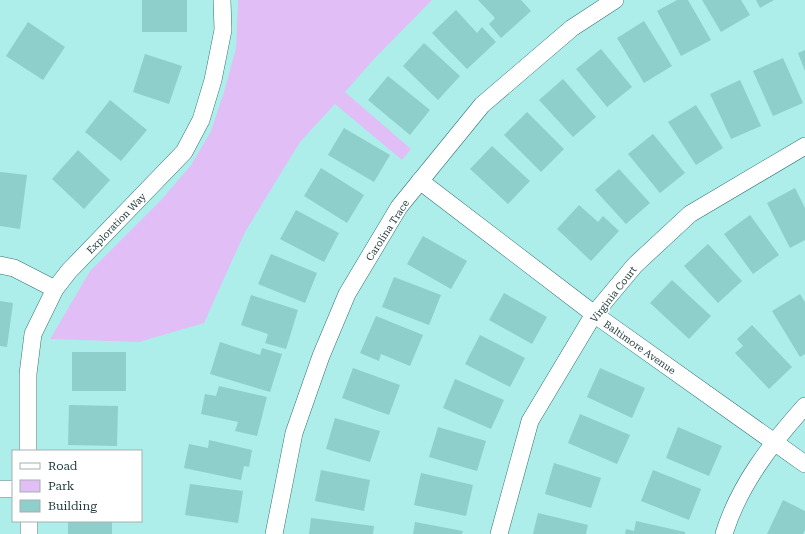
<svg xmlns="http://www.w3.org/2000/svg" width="805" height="534" font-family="'Roboto Serif',serif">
  <rect width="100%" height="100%" fill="#adeeeb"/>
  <polygon fill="#e1bff6" points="238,0 432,0 373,60 345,92 411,149 402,160 335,104 300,142 273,186 245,232 204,323 139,342 50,339 90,271 163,198 191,165 211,131 224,92 236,48"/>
  <g fill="#8ececb">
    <rect x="142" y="0" width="45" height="32"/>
    <polygon points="478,0 521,0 531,11 501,38 489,24 495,18"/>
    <polygon points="677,0 688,0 711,40 681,56 657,11"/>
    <polygon points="702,0 741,0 750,15 721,32"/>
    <polygon points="756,0 774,0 760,8"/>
    <polygon points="456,10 477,33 482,27 496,42 467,69 432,33"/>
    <polygon points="644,21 672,66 644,83 617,38"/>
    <polygon points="28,22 65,47 43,80 6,56"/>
    <polygon points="424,43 460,76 438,100 403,66"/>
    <polygon points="601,49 632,87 607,107 576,69"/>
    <polygon points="805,50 805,71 798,53"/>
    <polygon points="145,54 182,66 169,104 133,92"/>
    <polygon points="783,58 803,103 773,116 753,71"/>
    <polygon points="388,76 430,110 410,135 368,100"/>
    <polygon points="563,79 596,117 573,137 539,100"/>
    <polygon points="740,80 761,126 731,139 710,94"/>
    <polygon points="110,100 147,130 121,161 85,132"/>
    <polygon points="696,105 723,148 696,165 668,122"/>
    <polygon points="527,112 564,149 541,172 504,135"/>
    <polygon points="344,128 390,155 374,182 328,155"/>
    <polygon points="653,134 685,173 660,193 628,154"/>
    <polygon points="492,146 530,181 508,204 470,169"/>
    <polygon points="78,150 110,180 84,209 52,179"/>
    <polygon points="321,168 364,195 347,223 304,196"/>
    <polygon points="619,169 650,203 626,224 595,190"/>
    <polygon points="0,172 27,175 20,229 0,226"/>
    <polygon points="795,188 805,208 805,240 790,248 767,203"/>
    <polygon points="579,205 598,222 603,216 619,231 591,261 557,229"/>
    <polygon points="296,210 339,233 324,262 280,239"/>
    <polygon points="750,215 779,255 753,274 724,234"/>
    <polygon points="423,236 467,261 451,289 407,264"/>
    <polygon points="708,244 742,281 718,303 684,266"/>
    <polygon points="271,254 317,273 305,303 258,284"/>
    <polygon points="394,277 441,295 429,325 382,307"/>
    <polygon points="672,280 711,316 689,339 650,303"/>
    <polygon points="504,293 547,317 532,344 489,320"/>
    <polygon points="800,294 805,302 805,354 800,357 772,311"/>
    <polygon points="251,295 298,310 286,349 265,343 268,334 241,325"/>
    <polygon points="0,301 13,303 7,347 0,346"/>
    <polygon points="376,316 423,335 410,366 381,354 379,361 360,353"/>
    <polygon points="752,325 792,367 769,389 735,353 743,346 737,339"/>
    <polygon points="480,335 525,358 510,387 465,364"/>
    <polygon points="220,342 260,355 262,348 282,354 270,392 210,374"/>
    <rect x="72" y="352" width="54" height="39"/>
    <polygon points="353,368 400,385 389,415 342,398"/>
    <polygon points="600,368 645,388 632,418 587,397"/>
    <polygon points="455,379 504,400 491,429 443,408"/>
    <polygon points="219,386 267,397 257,436 235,431 238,422 201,414 205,394 216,396"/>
    <polygon points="69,405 118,406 117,446 68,445"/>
    <polygon points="580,414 630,435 617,464 568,443"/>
    <polygon points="335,418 380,431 370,462 326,449"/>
    <polygon points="438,427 486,441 477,471 429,457"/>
    <polygon points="678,427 722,446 709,476 666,458"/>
    <polygon points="209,440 252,450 249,467 244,466 241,480 184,468 189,444 208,448"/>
    <polygon points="554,463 601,478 591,508 545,494"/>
    <polygon points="321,470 370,480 364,511 315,501"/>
    <polygon points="653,470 701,489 689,520 641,501"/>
    <polygon points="421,473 473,485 466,516 414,505"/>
    <polygon points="190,484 243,491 238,523 185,515"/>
    <polygon points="783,500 805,511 805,530 803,534 767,534"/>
    <polygon points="538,513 588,525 586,534 533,534"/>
    <polygon points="311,518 374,526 373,534 309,534"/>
    <rect x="68" y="521" width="44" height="13"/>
    <polygon points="636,521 685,532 685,534 625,534 626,529 634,531"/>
    <polygon points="415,522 463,531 462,534 413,534"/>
  </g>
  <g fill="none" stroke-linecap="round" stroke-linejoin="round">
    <defs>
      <g id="minor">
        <polyline points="420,181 594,314 805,464"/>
        <polyline points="0,265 14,268 55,289"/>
        <polyline points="28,451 28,374 33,334 55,289 69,271 184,152 201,120 213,80 223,30 222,0"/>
        <polyline points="0,489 13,489"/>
        <polyline points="29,521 29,534"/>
        <polyline points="274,534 294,433 321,356 347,294 399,207 482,105 572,28 615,0"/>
        <polyline points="499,534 530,421 594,314 635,265 690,214 805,146"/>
        <path d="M724,534C739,485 771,444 805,406"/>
      </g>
    </defs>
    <use href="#minor" stroke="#327270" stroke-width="18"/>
    <use href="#minor" stroke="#fff" stroke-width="17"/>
  </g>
  <g text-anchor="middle" stroke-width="3.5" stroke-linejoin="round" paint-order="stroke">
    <g font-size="10" fill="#1e3938" stroke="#fff">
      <text transform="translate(116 223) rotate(-46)" y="4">Exploration Way</text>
      <text transform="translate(387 230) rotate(-57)" y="4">Carolina Trace</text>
      <text transform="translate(613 294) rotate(-52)" y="4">Virginia Court</text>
      <text transform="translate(640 347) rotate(35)" y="4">Baltimore Avenue</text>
    </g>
  </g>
  <rect x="12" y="450" width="130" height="72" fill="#ffffff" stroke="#a5b0af"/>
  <rect x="20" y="463" width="20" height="6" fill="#ffffff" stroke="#a5b0af"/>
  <text x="48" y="470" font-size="12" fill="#1e3938">Road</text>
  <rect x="20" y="480" width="20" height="12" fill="#e1bff6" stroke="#a5b0af"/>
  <text x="48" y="490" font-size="12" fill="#1e3938">Park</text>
  <rect x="20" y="500" width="20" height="12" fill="#8ececb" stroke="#a5b0af"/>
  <text x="48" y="510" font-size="12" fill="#1e3938">Building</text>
</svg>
